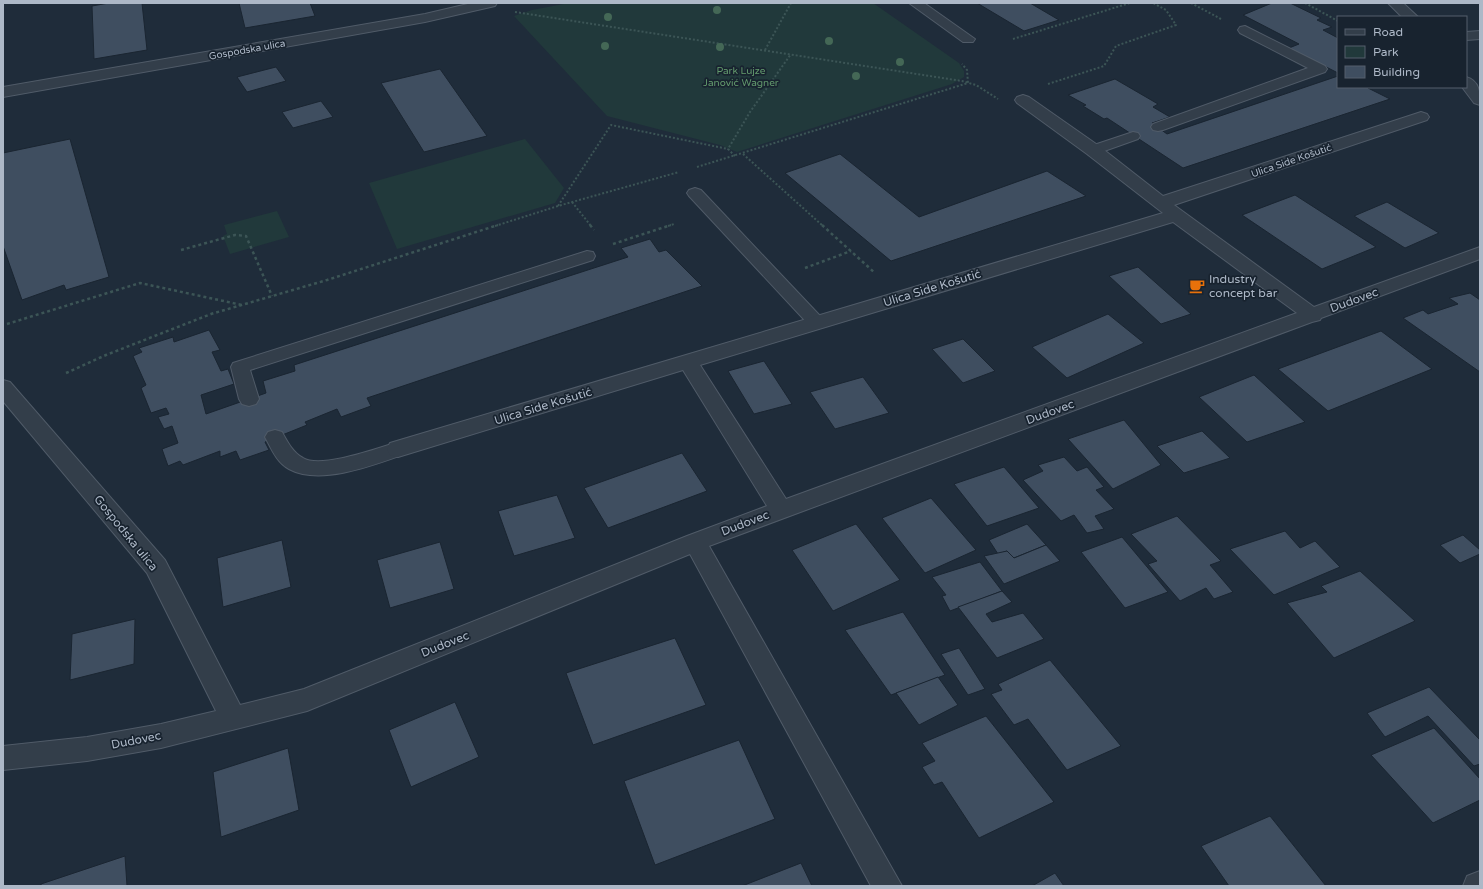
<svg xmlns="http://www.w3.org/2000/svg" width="1483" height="889" font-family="'Varela Round',sans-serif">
  <rect width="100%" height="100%" fill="#1f2c3a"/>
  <g fill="#21393b">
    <polygon points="569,3 873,3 959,63 964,71 964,77 952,84 737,152 720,145 607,116 514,16 532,10"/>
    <polygon points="525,139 564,188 555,203 397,249 369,183"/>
    <polygon points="277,211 289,237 230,254 223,236 227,234 224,225"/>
  </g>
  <g fill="#3f4e60" stroke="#1a2531">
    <polygon points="109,3 142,3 147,50 94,59 92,6"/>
    <polygon points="239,3 310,3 315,16 245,28"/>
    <polygon points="977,3 1030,3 1059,20 1024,31"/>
    <polygon points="1272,3 1290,3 1321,18 1317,20 1332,27 1323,30 1338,38 1338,73 1289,48 1299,44 1243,15"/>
    <polygon points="276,67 286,81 247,92 237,77"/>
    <polygon points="440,69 487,136 424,152 381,83"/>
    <polygon points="1338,76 1338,87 1370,87 1368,88 1390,99 1183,168 1107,118 1104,119 1083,106 1086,105 1068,95 1115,79 1158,104 1153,107 1170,117 1152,123 1167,134"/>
    <polygon points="321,101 333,117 293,128 282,112"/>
    <polygon points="70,139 109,277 66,290 64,285 22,300 3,246 3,153"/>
    <polygon points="840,154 919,217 1047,171 1086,196 891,261 785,173"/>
    <polygon points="1295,195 1376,247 1322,269 1242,215"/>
    <polygon points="1387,202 1439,233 1405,248 1354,216"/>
    <polygon points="650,239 659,252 666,250 702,286 367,398 371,406 341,417 337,409 305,422 307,425 265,442 269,450 240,460 236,451 220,457 220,451 183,465 180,461 168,466 162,449 178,443 172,426 164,429 158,417 169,414 166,408 151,413 141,388 146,385 133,356 142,352 139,348 173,337 174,342 209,330 220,350 212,352 221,371 228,369 234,384 201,395 206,414 266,393 263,381 295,371 294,365 628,257 621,248"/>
    <polygon points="1138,267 1191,314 1161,324 1109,276"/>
    <polygon points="1470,293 1480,300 1480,372 1403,318 1423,310 1428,314 1458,304 1449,298"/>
    <polygon points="1108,314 1144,343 1067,378 1032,347"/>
    <polygon points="1381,331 1432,369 1328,411 1278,369"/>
    <polygon points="963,339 995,371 963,383 932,349"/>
    <polygon points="764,361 792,404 754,414 728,371"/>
    <polygon points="1254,375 1305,422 1247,442 1199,397"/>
    <polygon points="863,377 889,413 835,429 810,392"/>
    <polygon points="1124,420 1161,465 1113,489 1068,439"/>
    <polygon points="1202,431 1230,458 1184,473 1157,446"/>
    <polygon points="682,453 707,491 608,528 584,488"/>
    <polygon points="1064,457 1077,471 1087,467 1104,487 1096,490 1114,509 1095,516 1104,529 1087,533 1074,515 1061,521 1023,480 1043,471 1038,465"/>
    <polygon points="1004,467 1039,508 987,526 954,484"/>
    <polygon points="557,495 575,538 514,556 498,511"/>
    <polygon points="931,498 976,550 925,573 882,518"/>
    <polygon points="1177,516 1221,561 1210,565 1233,592 1214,599 1206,588 1180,601 1148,564 1157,561 1131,534"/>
    <polygon points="856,524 900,580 833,611 792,550"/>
    <polygon points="1027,524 1046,545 1014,558 1007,551 998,554 989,540"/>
    <polygon points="1285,531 1300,548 1315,541 1340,567 1274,595 1230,549"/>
    <polygon points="1463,535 1480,550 1480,554 1460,563 1440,545"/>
    <polygon points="1122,537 1168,592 1125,608 1081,552"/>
    <polygon points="282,540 291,587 223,607 217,558"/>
    <polygon points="440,542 454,589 390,608 377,560"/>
    <polygon points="1046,545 1060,561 1004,584 984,556 1007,551 1014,558"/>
    <polygon points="980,562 1002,591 950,611 942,596 946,595 932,577"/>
    <polygon points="1360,571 1415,621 1334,658 1287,603 1327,592 1321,586"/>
    <polygon points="1002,591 1012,602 986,614 992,622 1023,613 1044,639 997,658 958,607"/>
    <polygon points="903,612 945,675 891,695 845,630"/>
    <polygon points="135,619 134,664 70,680 72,634"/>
    <polygon points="675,638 706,705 593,745 566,673"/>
    <polygon points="959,648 985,689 968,695 941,654"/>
    <polygon points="1050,660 1121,746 1067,770 1028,719 1014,725 991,694 1002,690 998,684"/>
    <polygon points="938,677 958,705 919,725 896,693"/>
    <polygon points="1429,687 1480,740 1480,764 1474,766 1428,716 1385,737 1367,713"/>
    <polygon points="455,702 479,757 411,787 389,730"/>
    <polygon points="986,716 1054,802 979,838 942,782 934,785 922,767 935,761 922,743"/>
    <polygon points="1434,728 1480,779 1480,800 1433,823 1371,755"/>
    <polygon points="739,740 775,819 655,865 624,781"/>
    <polygon points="288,748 299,810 221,837 213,772"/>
    <polygon points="1270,816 1326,886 1229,886 1201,846"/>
    <polygon points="125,856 127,886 41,886 41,884"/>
    <polygon points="801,863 812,886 742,886"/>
    <polygon points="1055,873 1064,886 1032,886"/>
  </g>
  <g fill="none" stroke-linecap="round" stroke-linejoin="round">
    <defs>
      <g id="service">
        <polygon points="909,3 924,3 975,39 973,42 963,42"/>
        <polygon points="1245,26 1325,66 1327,69 1325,72 1163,130 1158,131 1153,130 1151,127 1153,124 1308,68 1240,33 1238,30 1240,27"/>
        <polygon points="1133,132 1138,133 1140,136 1138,139 1093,155 1088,153 1085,150 1088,147"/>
        <polygon points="695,188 701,190 823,319 826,323 823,327 817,329 811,327 689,196 687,193 689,190"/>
        <polygon points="587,251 593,252 595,256 593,260 250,370 259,399 256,404 249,406 242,404 239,399 231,367 233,363"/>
        <path d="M275,430L282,432C287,441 293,453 303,458C321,469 378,448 398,442L405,444L408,449L405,454C374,465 320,486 289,469C277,463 271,448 265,437L268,432Z"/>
      </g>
      <g id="minor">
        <path d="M1023,95L1029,97L1099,146L1163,196L1415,114L1421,112L1427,114L1429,117L1427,120L1174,205L1314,307L1480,247V259L1321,318L1320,320L1312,322L709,546L902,886H871L690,554L307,711L161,748L87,761L3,770V746L87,737L161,724L216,711L147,573L3,401V380L10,382L165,560L240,705L304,689L687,536L767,506L683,370L398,457L390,455L387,449L390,443L1163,213L1087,154L1017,103L1015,100L1017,97ZM1173,222L1297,313L786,499L700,365Z"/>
        <polygon points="1480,871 1480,886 1463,886 1467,876"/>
      </g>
      <g id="tertiary">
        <polygon points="472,3 497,3 495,6 425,22 3,97 3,87 425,14"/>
        <polygon points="1388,3 1403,3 1418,17 1402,17"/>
        <polygon points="1480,31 1480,39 1466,40 1466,32"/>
        <path d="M1466,77C1480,81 1480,93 1480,105L1474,103L1462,87H1466Z"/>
      </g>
    </defs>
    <use href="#service" stroke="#505b68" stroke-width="2"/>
    <use href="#minor" stroke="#505b68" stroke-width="2"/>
    <use href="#tertiary" stroke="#505b68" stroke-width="2"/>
    <g stroke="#3c5556" stroke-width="2" stroke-dasharray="2 2" stroke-linecap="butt">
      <polyline points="1191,3 1221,19"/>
      <polyline points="1305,3 1338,21"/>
      <polyline points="515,12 962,81 976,85 998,99"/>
      <polyline points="1013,39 1130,3"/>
      <polyline points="765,50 791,3"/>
      <polyline points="1048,84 1104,66 1116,46 1176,25 1166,10 1153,3"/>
      <polyline points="743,154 823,226"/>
      <polyline points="735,156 728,149 750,112 791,54"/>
      <polyline points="697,167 968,83 967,70 962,64"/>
      <polyline points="572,202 591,226"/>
      <polyline points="558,206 611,125 728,149"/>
      <polyline points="495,226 558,206 679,172"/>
      <polyline points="668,226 674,224"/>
    </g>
    <g stroke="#3c5556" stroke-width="2.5" stroke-dasharray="3 3" stroke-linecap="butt">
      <polyline points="590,225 594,230"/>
      <polyline points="822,225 875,273"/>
      <polyline points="613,244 671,225"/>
      <polyline points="181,250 235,235 246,236 272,296"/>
      <polyline points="805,268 851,251"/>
      <polyline points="7,324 140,283 242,305"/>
      <polyline points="66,373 106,355 211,314 327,280 498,225"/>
    </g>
    <use href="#service" fill="#333e4a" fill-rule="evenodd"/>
    <use href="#minor" fill="#333e4a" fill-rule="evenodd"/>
    <use href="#tertiary" fill="#333e4a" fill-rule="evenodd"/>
  </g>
  <g fill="#446856">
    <circle cx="717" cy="10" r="4"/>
    <circle cx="608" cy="17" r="4"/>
    <circle cx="829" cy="41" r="4"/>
    <circle cx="605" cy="46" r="4"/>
    <circle cx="720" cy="47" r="4"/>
    <circle cx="900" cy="62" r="4"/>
    <circle cx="856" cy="76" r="4"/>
  </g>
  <defs>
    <symbol id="cafe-bare" viewBox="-9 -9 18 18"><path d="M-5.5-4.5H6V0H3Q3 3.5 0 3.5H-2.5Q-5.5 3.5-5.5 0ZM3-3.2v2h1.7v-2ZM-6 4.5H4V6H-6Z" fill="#e8710a" stroke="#18232f" stroke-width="2.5" paint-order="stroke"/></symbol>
  </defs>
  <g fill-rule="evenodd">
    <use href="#cafe-bare" x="1186" y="275" width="22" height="22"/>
  </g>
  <g text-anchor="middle" stroke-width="3.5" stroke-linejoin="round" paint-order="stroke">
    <g font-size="10" fill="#adb8c7" stroke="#18232f">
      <text transform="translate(247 49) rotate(-10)" y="4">Gospodska ulica</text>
      <text transform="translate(1291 160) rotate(-19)" y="4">Ulica Side Košutić</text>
    </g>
    <g font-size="10" fill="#639a6d" stroke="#18232f">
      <text x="741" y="74">Park Lujze<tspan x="741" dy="12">Janović Wagner</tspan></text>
    </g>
    <g font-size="12" fill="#adb8c7" stroke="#18232f" text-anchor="start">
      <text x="1209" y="283">Industry<tspan x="1209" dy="14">concept bar</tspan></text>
    </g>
    <g font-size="12" fill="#adb8c7" stroke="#18232f">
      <text transform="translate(932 288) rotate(-17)" y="4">Ulica Side Košutić</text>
      <text transform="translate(1354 300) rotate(-20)" y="4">Dudovec</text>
      <text transform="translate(543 406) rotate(-17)" y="4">Ulica Side Košutić</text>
      <text transform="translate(1050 412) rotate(-20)" y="4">Dudovec</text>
      <text transform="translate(745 523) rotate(-21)" y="4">Dudovec</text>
      <text transform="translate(126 533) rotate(51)" y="4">Gospodska ulica</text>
      <text transform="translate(445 644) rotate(-22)" y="4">Dudovec</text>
      <text transform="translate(136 740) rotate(-11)" y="4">Dudovec</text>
    </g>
  </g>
  <rect width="1483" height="889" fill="none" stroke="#adb8c7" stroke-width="8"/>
  <rect x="1337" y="16" width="130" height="72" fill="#18232f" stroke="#545f6c"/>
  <rect x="1345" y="29" width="20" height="6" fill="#333e4a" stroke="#545f6c"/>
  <text x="1373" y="36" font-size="12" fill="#adb8c7">Road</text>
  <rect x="1345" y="46" width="20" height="12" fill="#21393b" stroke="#545f6c"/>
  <text x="1373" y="56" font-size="12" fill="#adb8c7">Park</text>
  <rect x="1345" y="66" width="20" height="12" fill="#3f4e60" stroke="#545f6c"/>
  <text x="1373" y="76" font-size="12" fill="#adb8c7">Building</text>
</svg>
